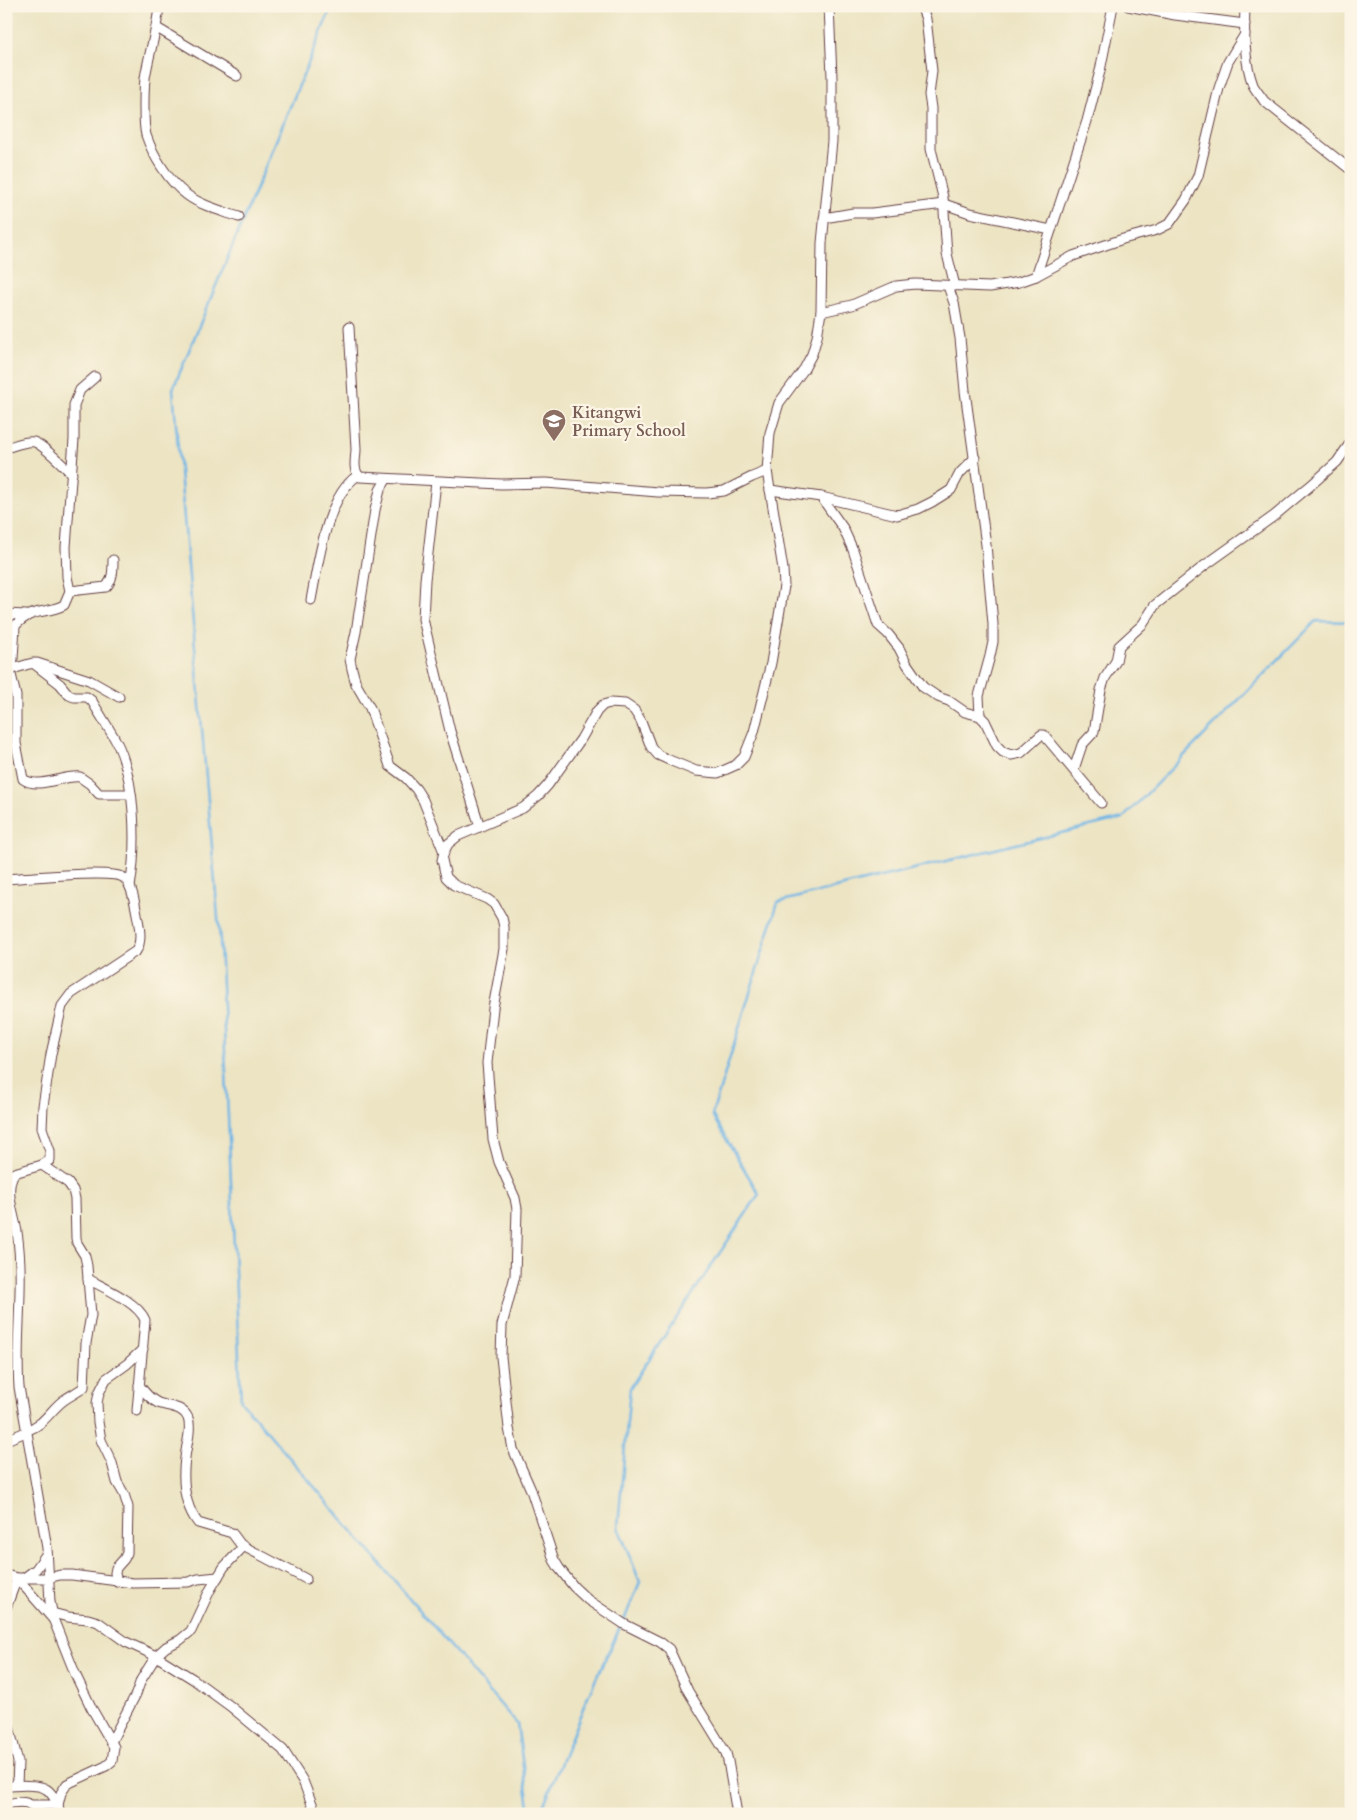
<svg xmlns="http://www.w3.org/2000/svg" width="1357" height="1820" font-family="Cardo,serif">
  <rect width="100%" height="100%" fill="#fcf5e5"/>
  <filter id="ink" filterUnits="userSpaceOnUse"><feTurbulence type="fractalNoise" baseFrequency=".02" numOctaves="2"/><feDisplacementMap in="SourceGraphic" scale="10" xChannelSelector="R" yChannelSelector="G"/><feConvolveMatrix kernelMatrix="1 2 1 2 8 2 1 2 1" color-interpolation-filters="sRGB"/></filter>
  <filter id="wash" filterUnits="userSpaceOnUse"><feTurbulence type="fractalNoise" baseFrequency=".0096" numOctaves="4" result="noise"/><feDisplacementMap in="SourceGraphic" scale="20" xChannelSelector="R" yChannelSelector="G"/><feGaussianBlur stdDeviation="1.12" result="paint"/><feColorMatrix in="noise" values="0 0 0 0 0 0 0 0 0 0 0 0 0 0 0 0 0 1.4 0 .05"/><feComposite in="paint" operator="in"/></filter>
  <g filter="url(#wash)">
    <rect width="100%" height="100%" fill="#ece4c3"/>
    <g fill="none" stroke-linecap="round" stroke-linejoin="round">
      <g stroke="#6fb5e6" stroke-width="2.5">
        <polyline points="332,6 173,389 220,941 241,1401 517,1724 530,1814"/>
        <polyline points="624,1620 640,1582 618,1527 630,1388 759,1194 712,1115 778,902 1123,818 1316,621 1351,622"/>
        <polyline points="540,1814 588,1696 621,1625"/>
      </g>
    </g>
  </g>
  <g filter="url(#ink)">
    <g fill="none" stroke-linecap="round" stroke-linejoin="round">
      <defs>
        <g id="minor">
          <path d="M159,6C157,31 149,53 145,78C144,89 143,124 146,135C153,156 169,182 187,195C202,206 222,211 239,217"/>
          <polyline points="921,6 926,19 932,71 929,95 931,108 931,149 943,197 947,254 955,286"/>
          <polyline points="1128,6 1175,15 1245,24"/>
          <path d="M1245,6C1244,32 1244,61 1253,85C1256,91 1261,96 1264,101L1351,170"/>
          <polyline points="157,28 237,76"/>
          <polyline points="824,218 853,213 872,213 944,204 970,213 1051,230"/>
          <polyline points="1036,276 1087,121 1100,71 1113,6"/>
          <polyline points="948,286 954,303 960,338 965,391 986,545 993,624 993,642 990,656 979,696 980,716"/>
          <polyline points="821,312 852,305 896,286 915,284 990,287 1019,282 1036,276 1073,256 1123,239 1157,230 1169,224 1186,200 1198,176 1219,88 1228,62 1245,34"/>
          <path d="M349,327L356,449C356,458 352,470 360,477L501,484L546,483L658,492L707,493L724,491L752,477L767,471"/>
          <path d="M6,448C14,446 26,440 34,442C42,444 65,467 72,474"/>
          <polyline points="386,480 380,490 375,510 356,632 350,659 352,669 356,684 370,708 390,766 406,778 416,789 423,800 444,852"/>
          <polyline points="436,482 425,580 423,619 450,731 480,827"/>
          <polyline points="770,490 821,497 897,515 918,509 932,502 951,490 960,473 975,458"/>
          <polyline points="821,497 843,528 853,550 878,625 888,634 899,648 907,664 923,687 938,697 949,701 965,712 980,716 985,721 997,746 1003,752 1011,755 1021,753 1041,735 1044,735 1101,803"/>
          <path d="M113,560C113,570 113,580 106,587L70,591L64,605C44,615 32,607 15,626L13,659L10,670L16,696V743L23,779C39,790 62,775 80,777L90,784L99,794H131"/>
          <polyline points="70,591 67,577 66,547 74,439 74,405 80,390 95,377"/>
          <path d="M311,600C318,565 326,497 357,476"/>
          <polyline points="6,614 26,615"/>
          <path d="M33,663L60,684L69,695L74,697H87L92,701C100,715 109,728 116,741C136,780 137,845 130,887"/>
          <polyline points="6,671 29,664 37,663 89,680 119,697"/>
          <polyline points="1074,769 1082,745 1094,732 1101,690 1105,678 1116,661 1119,646 1143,624 1155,605 1204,566 1274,516 1310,486 1337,462 1351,442"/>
          <path d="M6,879C25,878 114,869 124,878C132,884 135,904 137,914C139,925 143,941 136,951L71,994L62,1006L51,1054L43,1106L42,1128L50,1151V1160L42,1165L14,1173C4,1191 14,1213 17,1232C25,1284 15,1335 19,1387L47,1548L50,1602L54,1621L76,1676L92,1709L114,1747L112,1761L106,1766L67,1784L61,1793L58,1805L60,1814"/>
          <path d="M88,1279C104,1288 138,1302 145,1320L137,1411"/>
          <path d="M139,1385C144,1392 150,1399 158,1403C169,1407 183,1406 188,1418C191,1426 189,1436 187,1445C182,1471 181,1501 198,1523L232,1533L241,1545L306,1579"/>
          <path d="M26,1430C43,1427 50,1410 64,1400C71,1395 78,1392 84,1387L86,1343L91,1315L87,1266L85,1256L77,1243L76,1238L75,1199L73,1190L68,1183L42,1165"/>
          <polyline points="6,1440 26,1432"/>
          <polyline points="6,1575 17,1578 48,1578 60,1575 72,1575 133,1583 188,1582 198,1579 218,1577"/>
          <polyline points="24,1578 36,1569 47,1553"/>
          <polyline points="117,1582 115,1573 116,1568 124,1559 127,1553 128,1507 124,1494 117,1482 112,1463 101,1440 98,1422 97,1403 99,1393 106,1379 127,1364 143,1349"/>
          <polyline points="6,1608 17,1578 53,1619"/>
          <polyline points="52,1613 68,1617 88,1619 98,1622 126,1642 156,1656 193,1679 230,1706 283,1750 303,1781 316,1814"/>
          <polyline points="6,1715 18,1762 17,1784"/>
          <polyline points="111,1742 136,1694 141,1680 156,1656 166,1647 180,1640 191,1631 210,1590 224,1567 244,1546"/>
          <path d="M6,1787C15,1785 39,1784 46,1789C52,1792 55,1800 58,1805H33"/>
          <path d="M6,1804C25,1800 29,1802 43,1814"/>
          <polyline points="737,1814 728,1761 726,1753 688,1691 669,1649 660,1642 624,1624 588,1600 574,1587 559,1568 554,1560 531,1490 513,1449 509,1428 501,1357 502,1325 515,1276 517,1209 515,1198 499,1162 493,1139 487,1063 493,1008 504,949 504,927 502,918 494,904 487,899 454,885 446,877 442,860 444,852 448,844 458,836 523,808 538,796 548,785 581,739 597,711 603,705 610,703 625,704 634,710 641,721 651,747 658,755 669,760 696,771 718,773 736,765 744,757 754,732 771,663 784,586 783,569 767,471 770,433 779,403 804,369 812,354 817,337 821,312 822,243 832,141 832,77 829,6"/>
        </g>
      </defs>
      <use href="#minor" stroke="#623d42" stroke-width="11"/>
      <use href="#minor" stroke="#fff" stroke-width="9"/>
    </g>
  </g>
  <defs>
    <symbol id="school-pin" viewBox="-11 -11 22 30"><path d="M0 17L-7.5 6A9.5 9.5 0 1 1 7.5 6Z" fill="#8d6e63" stroke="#fcf5e5"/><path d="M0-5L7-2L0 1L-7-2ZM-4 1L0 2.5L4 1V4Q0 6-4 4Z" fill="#fff"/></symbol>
  </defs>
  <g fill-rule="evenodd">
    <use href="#school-pin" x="540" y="407" width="28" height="38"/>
  </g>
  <g text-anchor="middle" stroke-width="4.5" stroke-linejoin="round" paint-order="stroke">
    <g font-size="16" font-weight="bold" fill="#785e54" stroke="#fcf5e5" text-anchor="start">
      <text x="572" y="418">Kitangwi<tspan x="572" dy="18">Primary School</tspan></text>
    </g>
  </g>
  <rect width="1357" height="1820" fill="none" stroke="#fcf5e5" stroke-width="25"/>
</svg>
